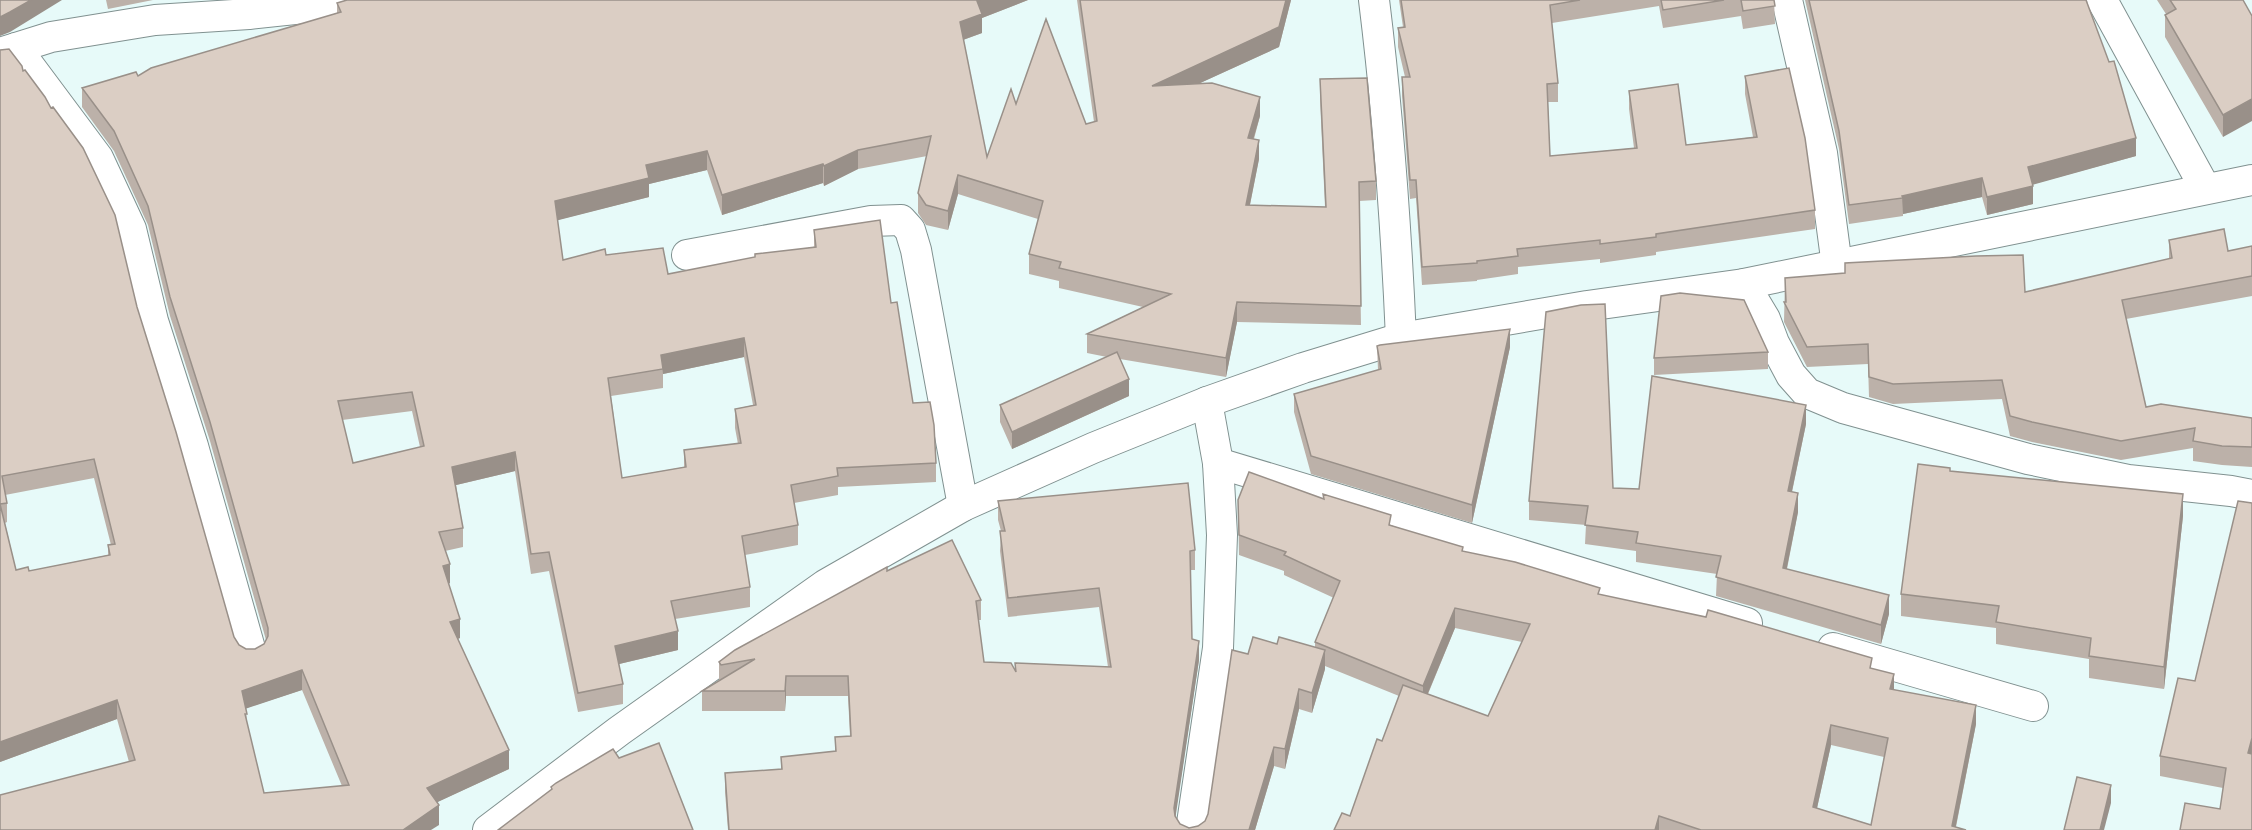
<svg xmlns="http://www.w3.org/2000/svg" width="2252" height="830" font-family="Commissioner,sans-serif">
  <rect width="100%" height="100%" fill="#e7faf9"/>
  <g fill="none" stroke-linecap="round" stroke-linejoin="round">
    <defs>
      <g id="street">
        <path d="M1374,0C1388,113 1396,225 1401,338"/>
        <polyline points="1787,0 1822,153 1837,266"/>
        <polyline points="2102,0 2205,188"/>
        <polyline points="16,48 98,158 131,229 153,321 193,446 251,652"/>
        <polyline points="0,53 51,37 155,20 249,14 342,4 353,0"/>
        <polyline points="687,255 871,221 901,220 910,230 916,250 963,506"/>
        <polyline points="1744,284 1765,319 1774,343 1791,375 1807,393 1843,408 2028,459 2128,480 2231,491 2252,495"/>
        <polyline points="1218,463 1747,623"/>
        <polyline points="1833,648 2033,706"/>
        <polyline points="488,830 619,731 825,585 963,506 1093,448 1207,402 1303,368 1401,338 1587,306 1744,284 2252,180"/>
        <polyline points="1191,830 1218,648 1222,535 1218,463 1207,402"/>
      </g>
    </defs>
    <use href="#street" stroke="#809190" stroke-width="32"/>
    <use href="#street" stroke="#fff" stroke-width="30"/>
  </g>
  <g fill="#bcb1a9" fill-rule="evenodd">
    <polygon points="106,0 153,0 108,9"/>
    <path d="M347,0H1028L982,18V33L963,40L987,157L1016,104L1086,124L1094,122L1077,0H1291L1279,47L1198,84L1260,116L1254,139L1259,159L1250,205L1325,207L1320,99V79L1376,181V200L1359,201L1361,325L1237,322L1226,377L1120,359L1129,396L1012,449L1000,422V405L1107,357L1087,353V334L1143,307L1059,288V281L1029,274V254L1038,219L958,194L948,230L926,225L918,213V193L927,156L858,169L824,186L823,183L722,215L707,170L649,184V197L557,220L563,260L606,255L668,274L814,247V230L891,303L913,403L936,463V482L838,487V495L794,503L798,525V545L745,555L750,587V607L675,619L678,650L619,664L623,684V704L578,712L549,571L531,574L515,471L456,485L463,528V547L445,551L450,583L448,584L460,638L458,639L509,769L437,802L439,825L0,830L129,762L117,719L0,762V50L23,71L137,307L234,637L239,645L246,649H255L264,644L266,640L210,441L170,316L148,225L114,151L82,107V88L138,76L337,13V3ZM744,357L753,405L735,409V428L738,444L684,450V467L622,478L611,396L663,388V374ZM412,411L420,447L353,463L342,420ZM94,478L111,545H108V555L29,571L16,570L5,523L7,522V503L5,495ZM302,690L342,786L264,793L247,725L246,708Z"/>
    <polygon points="1399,0 1774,0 1775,24 1743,29 1741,16 1663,28 1659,6 1552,23 1558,83 1558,102 1548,102 1550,156 1634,148 1629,109 1629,91 1686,145 1753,137 1745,94 1745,76 1815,210 1815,229 1656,252 1656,255 1600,263 1600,259 1518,267 1518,274 1477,280 1477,281 1422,285 1416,198 1410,199 1402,96 1402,77 1405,77 1398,47 1398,28 1403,27"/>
    <polygon points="1805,0 2086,0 2136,156 2033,184 2033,204 1987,215 1982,197 1903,214 1903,216 1849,224 1839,149"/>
    <polygon points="2157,0 2243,0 2223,137 2165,37 2165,15 2166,14"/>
    <polygon points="2169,240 2228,251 2252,246 2252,296 2126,319 2146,407 2252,418 2252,467 2222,465 2193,461 2193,448 2121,460 2032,442 2010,436 2002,399 1893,404 1869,397 1868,364 1807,367 1784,322 1785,278 2025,292 2169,259"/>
    <polygon points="1377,346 1510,347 1472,523 1311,474 1294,412 1294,394 1378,370"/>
    <polygon points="1768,352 1768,369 1654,375 1654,358"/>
    <polygon points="1806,424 1792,492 1798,512 1787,569 1889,614 1881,644 1716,596 1717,574 1636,562 1636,551 1585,544 1586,525 1529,520 1529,501 1613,488 1639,489"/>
    <polygon points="1950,471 2183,516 2164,689 2089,678 2089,659 1996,644 1996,628 1901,616 1901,594"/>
    <path d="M1323,494L1391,525L1463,551L1600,595L1872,669L1894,690L1976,724L1956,827L1966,830H1334L1350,816L1382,741L1399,696L1325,666V669L1312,713L1299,709L1285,769L1274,766L1255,830H728L725,792V773L781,769V757L835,751V737L850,736L848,696H786L785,711H702V691L719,681V662L887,571L981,600V620H978L984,662L1015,670V663L1108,667L1099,607L1008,617L1000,551L1001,531L998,520V501L1195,550V570H1190L1192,639L1199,660L1175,817L1180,824L1189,828L1198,826L1205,821L1208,814L1248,654L1277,644L1315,647V642L1334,598L1284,575V571L1239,555L1238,500L1323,499ZM1455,628L1522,642L1488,716L1428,694ZM1831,745L1884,757L1871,825L1817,808Z"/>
    <polygon points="2195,681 2252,830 2220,809 2223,788 2160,776 2160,756"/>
  </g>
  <g fill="#999089">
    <polygon points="31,0 62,0 10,32 0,36 0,17"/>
    <polygon points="980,0 1028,0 982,18 982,33 960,41 960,22 977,1"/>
    <polygon points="1286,0 1291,0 1279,47 1152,105 1152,86"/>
    <polygon points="1260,97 1260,116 1248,157 1248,138"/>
    <polygon points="2252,99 2252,121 2223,137 2223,115"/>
    <polygon points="2136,138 2136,156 2028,186 2028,167"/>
    <polygon points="1259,140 1259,159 1246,224 1246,205"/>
    <polygon points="858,150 858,169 824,186 824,166"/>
    <polygon points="707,151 707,170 649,184 649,197 555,221 555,201 646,165"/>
    <polygon points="823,164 823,183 722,215 722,195"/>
    <polygon points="958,175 958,194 948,230 948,211"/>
    <polygon points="1982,178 1982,197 1903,214 1902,196"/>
    <polygon points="2033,186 2033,204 1987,215 1987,197"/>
    <polygon points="1237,302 1237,322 1226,377 1226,358"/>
    <polygon points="1510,329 1510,347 1472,523 1472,505"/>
    <polygon points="744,338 744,357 663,374 661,355"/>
    <polygon points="1129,379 1129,396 1012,449 1012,432"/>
    <polygon points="1806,405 1806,424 1788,510 1788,491"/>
    <polygon points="515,452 515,471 452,486 452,467"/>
    <polygon points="1798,493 1798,512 1783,587 1783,568"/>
    <polygon points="2183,494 2183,516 2164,689 2164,667"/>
    <polygon points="450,564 450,583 443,586 443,566"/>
    <polygon points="1889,595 1889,614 1881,644 1881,625"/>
    <polygon points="1455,608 1455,628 1423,705 1423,686"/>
    <polygon points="460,619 460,638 450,641 450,622"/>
    <polygon points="678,631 678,650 615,665 615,646"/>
    <polygon points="1199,641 1199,660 1174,827 1174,808"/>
    <polygon points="1325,650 1325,669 1312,713 1312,693"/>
    <polygon points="302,670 302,690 242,710 242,691"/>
    <polygon points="1894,674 1894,693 1890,689"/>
    <polygon points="786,676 786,696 785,711 785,691"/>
    <polygon points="1299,689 1299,709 1285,769 1285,749"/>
    <polygon points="117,700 117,719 0,762 0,742"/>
    <polygon points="1976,705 1976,724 1955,830 1952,826"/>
    <polygon points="1831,725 1831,745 1813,826 1813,807"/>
    <polygon points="2252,738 2252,758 2248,753"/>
    <polygon points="1274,747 1274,766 1255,830 1249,830"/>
    <polygon points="509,750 509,769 427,807 427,788"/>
    <polygon points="2111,785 2111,803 2104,830 2100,830"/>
    <polygon points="439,805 439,825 431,830 403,830"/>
    <polygon points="1659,816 1659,830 1655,830"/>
  </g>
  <g fill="#dbcec4" stroke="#999089" stroke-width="1.5" fill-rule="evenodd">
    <polygon points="0,0 31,0 10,12 0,17"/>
    <path d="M347,0H980L977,1L982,14L960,22L987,157L1011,89L1016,104L1046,19L1086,124L1097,121L1080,0H1286L1279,27L1152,86L1212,83L1260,97L1248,138L1259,140L1246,205L1326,207L1320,79L1367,78L1376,181L1359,182L1361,306L1237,302L1226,358L1087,334L1171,294L1059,268L1061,262L1029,254L1043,201L958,175L948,211L926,205L918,193L931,136L858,150L824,166L823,164L722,195L707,151L646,165L649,178L555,201L563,260L605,249L606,255L663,248L668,274L755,257V254L816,247L814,230L880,220L891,303L897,302L913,403L930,402L934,425L936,463L837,468L838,476L791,485L798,525L742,536L750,587L671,601L678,631L615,646L623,684L578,693L549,552L531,554L515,452L452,467L463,528L439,532L450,564L443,566L460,619L450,622L509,750L427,788L439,805L403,830H0V795L135,760L117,700L0,742V50L9,49L22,66L23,71L25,70L45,97L51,108L53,107L83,148L115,215L137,307L176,432L234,637L239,645L246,649H255L264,644L268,636V628L210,422L170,297L148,206L114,131L82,88L136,72L138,76L151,68L341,12L337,3ZM744,338L756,405L735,409L741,443L684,450L686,467L622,478L608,378L663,369L661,355ZM412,392L424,446L353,463L338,401ZM94,459L115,544L108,545L110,555L29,571L28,567L16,570L0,504L7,503L2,476ZM302,670L349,785L264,793L245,714H247L242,691Z"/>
    <polygon points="1401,0 1580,0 1550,5 1558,83 1547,84 1550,156 1637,148 1629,91 1678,84 1686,145 1757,137 1745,76 1789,68 1805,138 1815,210 1656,234 1656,237 1600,244 1600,240 1517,249 1518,256 1477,261 1477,263 1422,267 1416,180 1410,180 1402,77 1410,77 1398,28 1405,27"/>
    <polygon points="1661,0 1724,0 1663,10"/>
    <polygon points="1741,0 1774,0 1775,6 1743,11"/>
    <polygon points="1809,0 2086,0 2109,62 2114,61 2136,138 2028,167 2033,186 1987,197 1982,178 1902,196 1903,198 1849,205 1839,131"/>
    <polygon points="2170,0 2243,0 2252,16 2252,99 2223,115 2165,15 2176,9"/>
    <polygon points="2224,229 2228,251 2252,246 2252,276 2122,300 2146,407 2161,404 2252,418 2252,447 2222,446 2193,441 2195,428 2121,441 2032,422 2010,416 2002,380 1893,384 1869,377 1868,344 1807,347 1784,302 1786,302 1785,278 1845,273 1845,263 1976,256 2023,255 2025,292 2172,258 2169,240"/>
    <polygon points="1680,293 1744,300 1768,352 1654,358 1661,296"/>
    <polygon points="1605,304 1613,488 1639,489 1652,376 1806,405 1788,491 1798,493 1783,568 1889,595 1881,625 1716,577 1721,556 1636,543 1638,532 1585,525 1588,506 1529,501 1546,312 1581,305"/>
    <polygon points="1510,329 1472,505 1311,456 1294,394 1381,369 1377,346 1380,345"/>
    <polygon points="1117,352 1129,379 1012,432 1000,405"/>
    <polygon points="1918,464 1950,468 1950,471 2183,494 2164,667 2089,656 2091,638 1996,622 1999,606 1901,594"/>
    <path d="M1249,472L1324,499L1323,494L1391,515L1389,525L1463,547L1462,551L1515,562L1600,588L1598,594L1706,617L1708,610L1872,658L1870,668L1894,674L1890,689L1976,705L1952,826L1966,830H1701L1659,816L1655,830H1334L1342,813L1350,816L1377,739L1382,741L1403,685L1488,716L1530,624L1455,608L1423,686L1315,642L1340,581L1284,555L1286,552L1239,535L1238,500ZM1831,725L1888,738L1871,825L1813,807Z"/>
    <polygon points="1188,483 1195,550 1190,551 1192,639 1199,641 1174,808 1175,816 1180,824 1189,828 1198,826 1205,821 1208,814 1232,650 1248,654 1253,637 1277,644 1279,637 1325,650 1312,693 1299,689 1285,749 1274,747 1249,830 729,830 725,773 782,769 781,757 836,751 835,737 851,736 848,676 786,676 785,691 702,691 755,659 721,665 719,662 735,650 887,567 887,571 952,540 981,600 976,601 984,662 1011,663 1016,672 1015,663 1111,667 1099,588 1008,598 1000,531 1005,531 998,501"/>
    <polygon points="2238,501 2252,503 2252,738 2248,753 2252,754 2252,830 2180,830 2185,803 2220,809 2226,768 2160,756 2178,678 2195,681"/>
    <polygon points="659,743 693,830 498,830 552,789 551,787 556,783 613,749 619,758"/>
    <polygon points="2077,777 2111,785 2100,830 2064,830"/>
  </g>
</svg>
